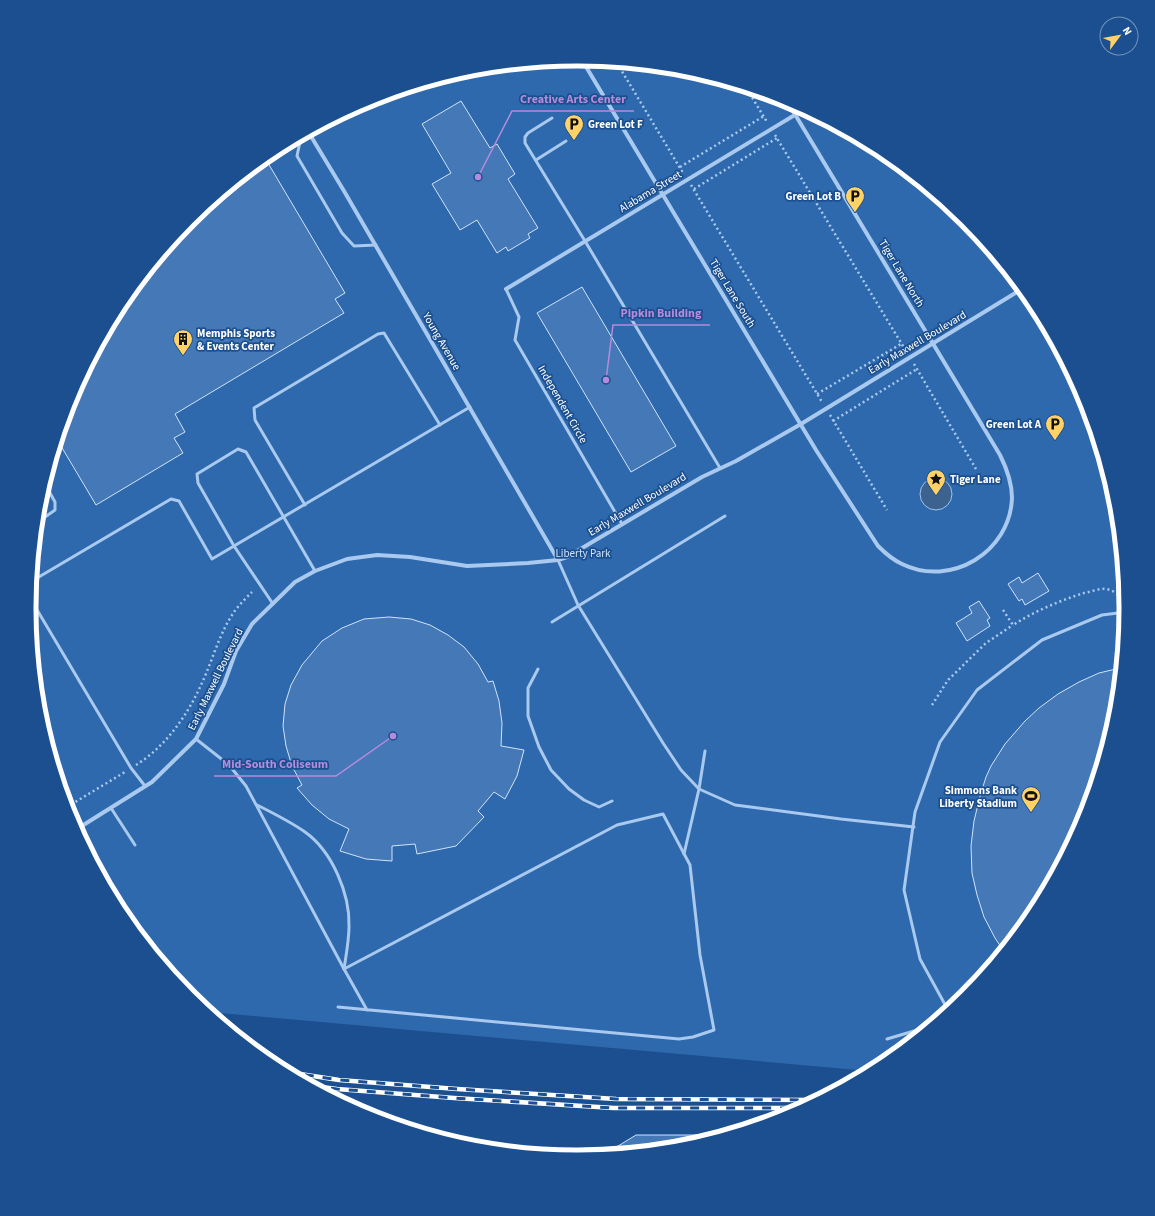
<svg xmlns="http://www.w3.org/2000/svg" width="1155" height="1216" font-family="'Source Sans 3',sans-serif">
  <rect width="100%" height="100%" fill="#1b4f8f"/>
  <polygon fill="#2e69ad" points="578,60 685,70 788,101 882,152 966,220 1034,303 1084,398 1116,501 1126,608 1115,715 1084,818 1033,913 965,996 882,1064 869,1071 209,1012 189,996 121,913 71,818 39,715 29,608 40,501 71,398 122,303 190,220 273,152 368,101 471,70"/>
  <circle fill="#3c6290" stroke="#9cc4f0" cx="936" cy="494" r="16"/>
  <g fill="#4478b7" stroke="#cfe3fa">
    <polygon points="461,101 490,148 497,144 515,174 508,179 538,228 528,234 530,238 508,251 506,247 497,253 477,220 460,230 432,184 451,173 422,124"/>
    <polygon points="265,158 345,293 335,299 344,313 175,414 185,432 174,438 183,453 96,505 58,441 71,398 122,303 190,220"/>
    <polygon points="582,287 676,446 631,472 537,313"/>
    <polygon points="1038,573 1049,591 1025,605 1022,599 1019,601 1008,584 1019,577 1022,583"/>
    <polygon points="979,601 990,618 987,620 990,626 967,641 956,623 972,613 969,607"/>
    <polygon points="389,617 411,619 430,625 448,635 464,647 478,664 488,682 493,681 499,701 502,723 501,746 524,750 517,776 505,799 494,792 478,811 484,817 456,846 417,854 415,844 392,846 392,861 366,859 340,851 349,829 329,819 312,805 297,788 302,785 292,766 286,746 283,726 285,704 291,685 302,665 322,641 342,628 364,619"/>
    <polygon points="1120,668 1115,715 1084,818 1033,913 1003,950 995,938 984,917 977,895 972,873 971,846 974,821 980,796 986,777 991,766 1005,744 1025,721 1039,708 1058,694 1079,682 1099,673"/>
    <polygon points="636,1135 711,1135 711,1138 684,1146 605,1154"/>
  </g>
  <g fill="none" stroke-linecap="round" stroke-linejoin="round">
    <g stroke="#a9c9ee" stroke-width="2.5" stroke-dasharray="2 3" stroke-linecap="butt">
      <polyline points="617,63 683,173"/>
      <polyline points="747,89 767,122"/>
      <polyline points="775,135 906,351"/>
      <polyline points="680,167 764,116"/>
      <polyline points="691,185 822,402"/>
      <polyline points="694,189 777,138"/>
      <polyline points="914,364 976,469"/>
      <polyline points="817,394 901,344"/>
      <polyline points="830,415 887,510"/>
      <polyline points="833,421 917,369"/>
      <path d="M1003,610L1013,625C1035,611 1059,601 1084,593C1091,592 1099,588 1106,589C1114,590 1121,596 1125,603"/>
      <polyline points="932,705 948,680 986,643 1013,625"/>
      <path d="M136,765C165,747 187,716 201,685C212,662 218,637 232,615C237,607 245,599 252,592"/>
      <polyline points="67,807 125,772"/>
    </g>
    <g stroke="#a9c9ee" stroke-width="3">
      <polyline points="552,118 528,133 525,137 525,143 585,241 720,468"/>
      <polyline points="301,137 297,156 342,233 354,246 376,245"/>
      <polyline points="536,160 566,141"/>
      <polyline points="506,289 519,317 515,340 622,524"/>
      <polyline points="305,505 255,420 254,408 378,334 384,333 440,425"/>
      <polyline points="38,522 55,510 55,502 45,484"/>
      <polyline points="558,560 578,605 663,743 681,770 699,789 735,805 841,819 914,827"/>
      <polyline points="32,581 171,499 179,501 212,559 470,407"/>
      <polyline points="30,598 131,768 145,786"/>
      <polyline points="273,604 234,546 198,483 197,474 238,449 246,452 315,571"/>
      <polyline points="552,622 725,516"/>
      <polyline points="538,669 528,688 528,716 539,747 551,770 569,789 584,800 599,807 612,801"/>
      <polyline points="196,739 229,765 246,786 344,969"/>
      <path d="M257,805C273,813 291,822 305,832C332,851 350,894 349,926C349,941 346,955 344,969"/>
      <polyline points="111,808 135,845"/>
      <polyline points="684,854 699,789 705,751"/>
      <path d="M338,1007C451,1018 565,1028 679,1039L693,1037L714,1030L700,955L690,865L663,814L617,825L344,969L367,1010"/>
      <polyline points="948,1010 920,959 904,890 915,812 940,742 977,690 1042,640 1102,615 1126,612"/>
      <polyline points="887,1039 914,1031 932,1023"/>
    </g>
    <g stroke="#a9c9ee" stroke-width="4">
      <path d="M582,60L816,450L878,546C885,553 893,560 902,564C951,588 1010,552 1012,498C1012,482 1007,469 1000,455L787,101"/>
      <polyline points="309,133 344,191 558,560"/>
      <polyline points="506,289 803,110"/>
      <polyline points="77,829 152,782 196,739 224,684 236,651 252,624 295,582 315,571 347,559 377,555 410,557 467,566 528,563 558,560 567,557 702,477 736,461 801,424 1022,289"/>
    </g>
    <defs>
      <g id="rail">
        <polyline points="287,1072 339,1080 457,1089 616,1099 815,1100"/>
        <polyline points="313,1086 337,1089 454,1098 614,1108 799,1108"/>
      </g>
    </defs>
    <use href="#rail" stroke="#fff" stroke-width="4.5"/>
    <use href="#rail" stroke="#1b4f8f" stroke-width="3" stroke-dasharray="9" stroke-linecap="butt"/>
  </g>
  <defs>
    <symbol id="parking-pin" viewBox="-11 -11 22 30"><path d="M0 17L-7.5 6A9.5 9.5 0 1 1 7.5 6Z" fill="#ffd166" stroke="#1b4f8f"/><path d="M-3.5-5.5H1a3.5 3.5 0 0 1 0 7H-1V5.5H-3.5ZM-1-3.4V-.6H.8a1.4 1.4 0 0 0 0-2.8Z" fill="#111"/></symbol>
    <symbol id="building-pin" viewBox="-11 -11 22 30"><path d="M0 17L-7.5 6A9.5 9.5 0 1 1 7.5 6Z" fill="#ffd166" stroke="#1b4f8f"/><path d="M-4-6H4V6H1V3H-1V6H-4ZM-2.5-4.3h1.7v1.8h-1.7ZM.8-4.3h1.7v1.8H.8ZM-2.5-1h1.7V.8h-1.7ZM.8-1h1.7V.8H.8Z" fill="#111"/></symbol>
    <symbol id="sight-pin" viewBox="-11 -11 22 30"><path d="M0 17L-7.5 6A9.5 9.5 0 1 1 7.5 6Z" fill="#ffd166" stroke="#1b4f8f"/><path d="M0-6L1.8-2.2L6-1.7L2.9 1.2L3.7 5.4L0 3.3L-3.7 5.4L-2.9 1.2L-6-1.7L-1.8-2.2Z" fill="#111"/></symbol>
    <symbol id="stadium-pin" viewBox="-11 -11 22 30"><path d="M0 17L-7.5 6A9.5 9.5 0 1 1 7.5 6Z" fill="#ffd166" stroke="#1b4f8f"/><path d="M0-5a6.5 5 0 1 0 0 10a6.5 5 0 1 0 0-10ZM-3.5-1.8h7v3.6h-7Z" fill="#111"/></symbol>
  </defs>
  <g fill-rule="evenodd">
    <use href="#parking-pin" x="563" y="113" width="22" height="30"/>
    <use href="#parking-pin" x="844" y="185" width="22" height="30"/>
    <use href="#building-pin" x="172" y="328" width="22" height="30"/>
    <use href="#parking-pin" x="1044" y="413" width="22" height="30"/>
    <use href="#sight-pin" x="925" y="468" width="22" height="30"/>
    <use href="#stadium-pin" x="1020" y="785" width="22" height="30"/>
  </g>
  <g text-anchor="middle" stroke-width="3.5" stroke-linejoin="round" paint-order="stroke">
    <g font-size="11" font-weight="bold" fill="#fff" stroke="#1b4f8f" text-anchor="start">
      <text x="588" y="128">Green Lot F</text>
      <text x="841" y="200" text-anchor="end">Green Lot B</text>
      <text x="197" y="337">Memphis Sports<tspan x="197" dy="13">&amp; Events Center</tspan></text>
      <text x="1041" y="428" text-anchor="end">Green Lot A</text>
      <text x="950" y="483">Tiger Lane</text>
      <text x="1017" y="794" text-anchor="end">Simmons Bank<tspan x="1017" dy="13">Liberty Stadium</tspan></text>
    </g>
    <g font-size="11" fill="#fff" stroke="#1b4f8f">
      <text transform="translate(650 191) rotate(-31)" y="4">Alabama Street</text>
      <text transform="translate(902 273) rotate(59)" y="4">Tiger Lane North</text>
      <text transform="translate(733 293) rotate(59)" y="4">Tiger Lane South</text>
      <text transform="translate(442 341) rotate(60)" y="4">Young Avenue</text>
      <text transform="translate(917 342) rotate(-31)" y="4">Early Maxwell Boulevard</text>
      <text transform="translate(563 404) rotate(60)" y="4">Independent Circle</text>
      <text transform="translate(637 504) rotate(-31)" y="4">Early Maxwell Boulevard</text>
      <text transform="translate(215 679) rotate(-64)" y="4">Early Maxwell Boulevard</text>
    </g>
    <g font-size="11" fill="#cfe3fa" stroke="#1b4f8f">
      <text x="583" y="557">Liberty Park</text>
    </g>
  </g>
  <path d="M0 0H1155V1216H0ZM577 66H578A541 541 0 0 1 1119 607V609A541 541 0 0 1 578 1150H577A541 541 0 0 1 36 609V607A541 541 0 0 1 577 66Z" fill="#1b4f8f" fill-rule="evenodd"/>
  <path fill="none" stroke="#fff" stroke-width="5" d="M577 66H578A541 541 0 0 1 1119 607V609A541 541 0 0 1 578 1150H577A541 541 0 0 1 36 609V607A541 541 0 0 1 577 66Z"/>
  <path fill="none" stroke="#b68bdc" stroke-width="1.5" d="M478 177L512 111H634M606 380L613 325H710M393 736L336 776H214"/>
  <g fill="#b68bdc" stroke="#1b4f8f" stroke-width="1.5">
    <circle cx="478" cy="177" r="4"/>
    <circle cx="606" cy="380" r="4"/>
    <circle cx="393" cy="736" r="4"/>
  </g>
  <g font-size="12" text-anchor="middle" font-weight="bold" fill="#b68bdc" stroke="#1b4f8f" stroke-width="3.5" stroke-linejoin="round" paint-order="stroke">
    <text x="573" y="103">Creative Arts Center</text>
    <text x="661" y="317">Pipkin Building</text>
    <text x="275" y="768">Mid-South Coliseum</text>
  </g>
  <g transform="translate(1119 36) rotate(58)"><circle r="19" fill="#1b4f8f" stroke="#7695bc"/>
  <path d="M0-3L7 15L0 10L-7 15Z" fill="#ffd166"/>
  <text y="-6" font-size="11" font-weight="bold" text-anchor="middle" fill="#ffffff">N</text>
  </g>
</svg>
